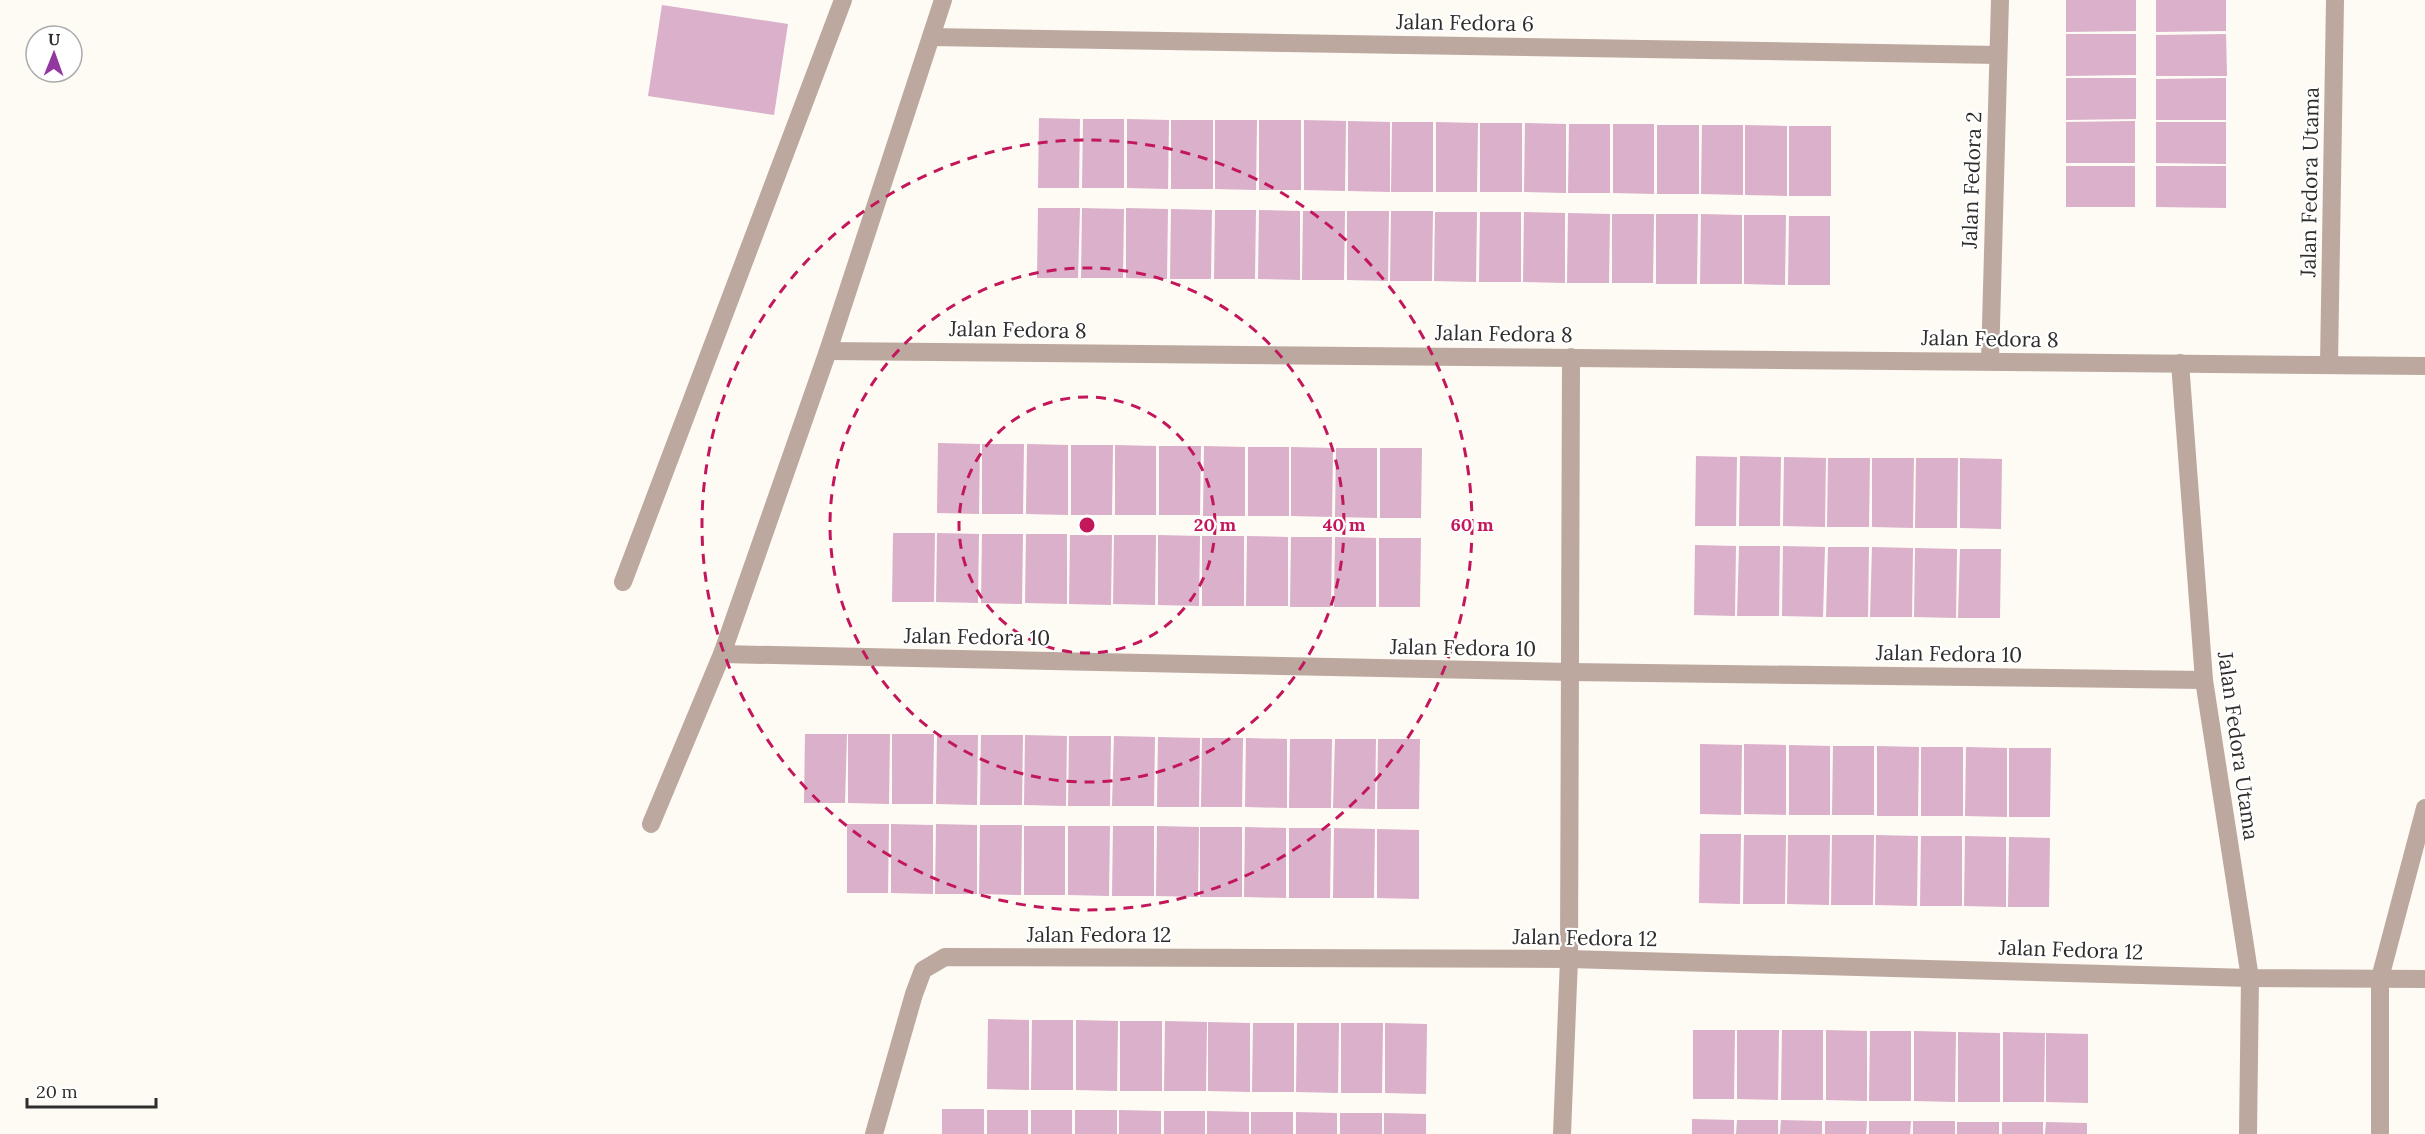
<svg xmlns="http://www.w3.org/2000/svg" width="2425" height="1134" font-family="Lora,serif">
  <rect width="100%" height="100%" fill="#fefaf4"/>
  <g fill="#dab0ca">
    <polygon points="2066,0 2136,0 2136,31 2066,32"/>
    <polygon points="2156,0 2226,0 2226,31 2156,32"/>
    <polygon points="662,5 788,24 774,115 648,96"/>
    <polygon points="2066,34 2136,34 2136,75 2066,76"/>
    <polygon points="2226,34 2227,76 2156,76 2156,35"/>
    <polygon points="2066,78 2136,78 2136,119 2066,120"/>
    <polygon points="2226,78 2226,120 2156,120 2156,79"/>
    <polygon points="1039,118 1080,119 1079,188 1038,188"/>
    <polygon points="1083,119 1124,119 1124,188 1082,188"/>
    <polygon points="1127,119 1169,120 1168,189 1127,188"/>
    <rect x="1171" y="120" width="42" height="69"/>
    <polygon points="1215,120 1257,120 1256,190 1215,189"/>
    <rect x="1259" y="120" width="42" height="70"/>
    <polygon points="1304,120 1346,121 1345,191 1304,190"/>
    <polygon points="1348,121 1390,122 1390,192 1348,191"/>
    <polygon points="2135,121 2135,163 2066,163 2066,122"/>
    <polygon points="1392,122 1433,122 1433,192 1391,192"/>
    <polygon points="1436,122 1478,123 1477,192 1436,192"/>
    <polygon points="2156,122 2226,122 2226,164 2156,163"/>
    <rect x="1480" y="123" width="42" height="69"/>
    <polygon points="1525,123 1566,124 1566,193 1524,192"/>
    <polygon points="1569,124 1610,124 1610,193 1568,193"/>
    <polygon points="1613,124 1654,124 1654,194 1613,193"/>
    <rect x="1657" y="125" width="42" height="69"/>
    <polygon points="1702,125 1743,125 1743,195 1701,194"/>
    <polygon points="1745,125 1787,126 1787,196 1745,195"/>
    <rect x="1789" y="126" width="42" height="70"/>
    <rect x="2066" y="166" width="69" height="41"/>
    <polygon points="2156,166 2226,166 2226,208 2156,207"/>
    <polygon points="1038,208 1080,208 1078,278 1037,278"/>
    <polygon points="1082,208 1124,209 1123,278 1081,278"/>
    <polygon points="1126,208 1168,209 1167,279 1126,278"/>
    <polygon points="1171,209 1212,210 1211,279 1170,279"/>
    <polygon points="1215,210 1256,210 1255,279 1214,279"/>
    <polygon points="1259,210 1300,211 1300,280 1258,279"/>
    <polygon points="1303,211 1345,211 1344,280 1302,280"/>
    <polygon points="1347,211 1389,211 1388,281 1347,280"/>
    <polygon points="1391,211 1433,211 1432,281 1390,281"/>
    <polygon points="1435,212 1477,212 1476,282 1434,281"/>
    <polygon points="1480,212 1521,212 1521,282 1479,282"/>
    <polygon points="1524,212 1565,213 1565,283 1523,282"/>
    <polygon points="1568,213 1610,214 1609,283 1567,283"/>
    <polygon points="1612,214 1654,214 1653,283 1612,283"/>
    <polygon points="1656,214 1698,214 1697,284 1656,284"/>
    <polygon points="1701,214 1742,215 1742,284 1700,284"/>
    <polygon points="1744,215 1786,215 1785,285 1744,284"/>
    <polygon points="1789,216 1830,216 1830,285 1788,285"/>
    <polygon points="938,443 980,444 979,514 937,513"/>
    <polygon points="982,444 1024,444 1023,514 982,514"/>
    <polygon points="1027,444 1068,445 1068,515 1026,514"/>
    <polygon points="1071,445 1113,445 1112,515 1071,515"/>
    <polygon points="1115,445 1156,446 1156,515 1115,515"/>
    <polygon points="1159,446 1201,446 1200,515 1159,515"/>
    <polygon points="1204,446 1245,447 1245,516 1203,516"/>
    <rect x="1248" y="447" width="41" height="69"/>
    <polygon points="1291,447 1333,448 1332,517 1291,516"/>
    <polygon points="1336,448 1377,448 1377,518 1335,517"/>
    <polygon points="1380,448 1422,448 1421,518 1380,518"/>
    <polygon points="1696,456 1737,457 1736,526 1695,526"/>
    <polygon points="1740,456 1781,457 1780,526 1739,526"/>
    <polygon points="1784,457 1826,458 1825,527 1783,526"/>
    <polygon points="1828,458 1870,458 1869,527 1827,527"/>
    <polygon points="1872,458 1914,458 1913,528 1872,527"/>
    <polygon points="1916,458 1958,458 1957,528 1915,528"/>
    <polygon points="1960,458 2002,459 2001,529 1960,528"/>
    <polygon points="893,533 935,533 934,602 892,602"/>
    <polygon points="937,533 979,534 978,603 936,602"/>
    <polygon points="982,534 1023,534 1022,604 981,603"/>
    <polygon points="1026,534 1067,534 1067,604 1025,603"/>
    <polygon points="1070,535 1112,535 1111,605 1069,604"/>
    <polygon points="1114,535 1156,535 1155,605 1113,604"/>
    <polygon points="1158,535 1200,536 1199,606 1158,605"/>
    <rect x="1202" y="536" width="42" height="70"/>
    <polygon points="1247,536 1288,537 1288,606 1246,606"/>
    <polygon points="1291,537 1332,537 1331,607 1290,607"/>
    <polygon points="1335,537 1376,538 1376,607 1334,607"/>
    <polygon points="1379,538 1421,538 1420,607 1379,607"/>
    <polygon points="1695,545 1736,546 1735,616 1694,615"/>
    <polygon points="1739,546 1780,546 1779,616 1737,616"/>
    <polygon points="1783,546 1825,547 1823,617 1782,616"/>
    <polygon points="1828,547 1869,547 1868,617 1826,617"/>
    <polygon points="1872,547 1913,548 1912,617 1870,617"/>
    <polygon points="1915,548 1957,549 1956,618 1914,617"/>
    <polygon points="1960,549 2001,549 2000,618 1958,618"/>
    <polygon points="805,734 847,734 845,803 804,803"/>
    <polygon points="848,734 890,734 889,804 848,803"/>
    <polygon points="892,734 934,734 933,804 892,804"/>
    <polygon points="937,735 978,735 977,805 936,804"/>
    <polygon points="981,735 1023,735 1022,805 980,805"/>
    <polygon points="1025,735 1067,736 1066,806 1024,805"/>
    <polygon points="1069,736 1111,736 1110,806 1068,806"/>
    <polygon points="1114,736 1155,737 1154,806 1112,806"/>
    <polygon points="1158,737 1200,738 1199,807 1157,807"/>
    <polygon points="1202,738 1243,738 1242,807 1201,807"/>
    <polygon points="1246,738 1287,739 1287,808 1245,807"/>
    <polygon points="1290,739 1332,739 1331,808 1289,808"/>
    <polygon points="1335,739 1376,739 1375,809 1333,808"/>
    <polygon points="1378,739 1420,739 1419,809 1377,809"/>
    <polygon points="1700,744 1742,745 1741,815 1700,814"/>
    <polygon points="1744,744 1786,745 1786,815 1744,814"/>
    <polygon points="1789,745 1830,746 1830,815 1789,815"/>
    <polygon points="1833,746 1874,746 1874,815 1832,815"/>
    <polygon points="1877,746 1919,747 1918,816 1877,816"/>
    <rect x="1921" y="747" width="42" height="69"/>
    <polygon points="1966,747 2007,748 2007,817 1965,816"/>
    <polygon points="2009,748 2051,748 2050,817 2009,817"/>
    <polygon points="847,824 889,824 888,893 847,893"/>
    <polygon points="891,824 933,825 933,894 891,893"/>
    <polygon points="936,824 977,825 977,894 935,894"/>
    <polygon points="980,825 1022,825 1021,895 979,894"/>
    <rect x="1024" y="826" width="41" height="69"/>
    <polygon points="1068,826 1110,826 1109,896 1068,895"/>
    <polygon points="1113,826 1154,826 1154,896 1112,896"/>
    <polygon points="1157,826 1199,827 1198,897 1156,896"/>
    <rect x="1200" y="827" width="42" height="70"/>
    <polygon points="1245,827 1286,828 1286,898 1244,897"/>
    <polygon points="1289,828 1331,828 1330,898 1289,898"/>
    <polygon points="1334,828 1375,829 1374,898 1333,898"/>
    <polygon points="1377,829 1419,830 1419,899 1377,898"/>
    <polygon points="1700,834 1741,834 1740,904 1699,903"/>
    <polygon points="1744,835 1786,835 1785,904 1743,904"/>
    <polygon points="1788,835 1830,835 1829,905 1787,904"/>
    <polygon points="1832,835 1874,835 1873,905 1831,905"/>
    <polygon points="1876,835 1918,836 1917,906 1875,905"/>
    <polygon points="1921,836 1962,836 1962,906 1920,906"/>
    <polygon points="1965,836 2006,837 2006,907 1964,906"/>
    <polygon points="2009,837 2050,838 2049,907 2008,907"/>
    <polygon points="988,1019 1029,1020 1029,1090 987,1089"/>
    <polygon points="1032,1020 1073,1020 1073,1090 1031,1090"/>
    <polygon points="1076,1020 1118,1021 1117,1091 1076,1090"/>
    <rect x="1120" y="1021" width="42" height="70"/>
    <polygon points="1165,1021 1207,1022 1206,1091 1164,1091"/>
    <polygon points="1208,1022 1250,1023 1250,1092 1208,1091"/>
    <polygon points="1253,1023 1294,1023 1294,1092 1252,1092"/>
    <polygon points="1297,1023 1339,1023 1338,1093 1296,1092"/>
    <polygon points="1341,1023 1383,1023 1382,1093 1341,1093"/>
    <polygon points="1385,1023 1427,1024 1426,1094 1385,1093"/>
    <polygon points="1693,1030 1735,1030 1734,1099 1693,1099"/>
    <polygon points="1737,1030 1779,1030 1778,1100 1737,1099"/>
    <polygon points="1782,1030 1823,1030 1823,1100 1781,1100"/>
    <polygon points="1826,1030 1867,1031 1867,1101 1826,1100"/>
    <polygon points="1870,1031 1911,1031 1911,1101 1869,1101"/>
    <polygon points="1914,1031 1956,1032 1955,1102 1914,1101"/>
    <polygon points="1958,1032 2000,1033 2000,1102 1958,1102"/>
    <polygon points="2003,1032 2045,1033 2044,1102 2003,1102"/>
    <polygon points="2046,1033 2088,1034 2088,1103 2046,1102"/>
    <rect x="942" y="1109" width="42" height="25"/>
    <rect x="987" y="1110" width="41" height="24"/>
    <rect x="1031" y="1110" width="41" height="24"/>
    <rect x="1075" y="1110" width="42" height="24"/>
    <polygon points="1119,1110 1161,1111 1161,1134 1119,1134"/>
    <rect x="1164" y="1111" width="41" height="23"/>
    <polygon points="1207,1111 1249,1112 1249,1134 1207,1134"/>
    <rect x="1251" y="1112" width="42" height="22"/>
    <polygon points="1296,1112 1337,1113 1337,1134 1296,1134"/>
    <rect x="1340" y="1113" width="42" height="21"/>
    <polygon points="1384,1113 1426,1114 1426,1134 1384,1134"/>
    <polygon points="1692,1119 1734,1120 1734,1134 1692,1134"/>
    <polygon points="1737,1120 1778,1120 1778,1134 1736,1134"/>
    <polygon points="1781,1120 1822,1121 1822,1134 1780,1134"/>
    <polygon points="1825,1121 1867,1121 1866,1134 1825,1134"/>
    <polygon points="1869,1121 1911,1121 1910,1134 1869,1134"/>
    <rect x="1913" y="1121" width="42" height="13"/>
    <rect x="1957" y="1122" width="42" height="12"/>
    <rect x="2002" y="1122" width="41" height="12"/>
    <polygon points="2046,1122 2087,1123 2087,1134 2045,1134"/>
  </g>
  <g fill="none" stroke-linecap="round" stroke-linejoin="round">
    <g stroke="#bca89f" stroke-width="18">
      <polyline points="931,37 1998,55"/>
      <polyline points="828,351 2425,366"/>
      <polyline points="1990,361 2000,0"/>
      <polyline points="2180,363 2204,680 2250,978 2248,1134"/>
      <polyline points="2329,364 2335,0"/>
      <polyline points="623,582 843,0"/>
      <polyline points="722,654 1570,672 2204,680"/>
      <polyline points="651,824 722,654 828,351 943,0"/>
      <polyline points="874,1134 914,994 923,970 945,957 1569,959 2250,978 2425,979"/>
      <polyline points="1562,1134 1569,959 1571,357"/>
      <polyline points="2380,1134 2380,978 2425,808"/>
    </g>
  </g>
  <g fill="none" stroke="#c2185b" stroke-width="3" stroke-dasharray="10 8">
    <circle cx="1087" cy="525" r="128"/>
    <circle cx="1087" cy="525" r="257"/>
    <circle cx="1087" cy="525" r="385"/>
  </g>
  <g text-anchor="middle" stroke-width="4.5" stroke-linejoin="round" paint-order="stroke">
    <g font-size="21" fill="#2f2e2c" stroke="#fff">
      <text transform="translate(1465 23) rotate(1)" y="7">Jalan Fedora 6</text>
      <text transform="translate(1972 180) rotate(-88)" y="7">Jalan Fedora 2</text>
      <text transform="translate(2310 182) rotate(-89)" y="7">Jalan Fedora Utama</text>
      <text transform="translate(1018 330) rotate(1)" y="7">Jalan Fedora 8</text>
      <text transform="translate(1504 334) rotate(1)" y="7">Jalan Fedora 8</text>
      <text transform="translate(1990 339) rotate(1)" y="7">Jalan Fedora 8</text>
      <text transform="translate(977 637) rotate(1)" y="7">Jalan Fedora 10</text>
      <text transform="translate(1463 648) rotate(1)" y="7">Jalan Fedora 10</text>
      <text transform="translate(1949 654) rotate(1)" y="7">Jalan Fedora 10</text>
      <text transform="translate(2238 746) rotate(82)" y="7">Jalan Fedora Utama</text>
      <text x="1099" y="942">Jalan Fedora 12</text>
      <text transform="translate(1585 938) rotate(1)" y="7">Jalan Fedora 12</text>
      <text transform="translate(2071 950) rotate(2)" y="7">Jalan Fedora 12</text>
    </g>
  </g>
  <circle cx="1087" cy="525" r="9" fill="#c2185b" stroke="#fff" stroke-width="3"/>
  <g font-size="18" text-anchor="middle" font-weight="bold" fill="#c2185b" stroke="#fff" stroke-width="4.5" stroke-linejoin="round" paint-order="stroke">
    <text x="1215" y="531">20 m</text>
    <text x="1344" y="531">40 m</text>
    <text x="1472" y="531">60 m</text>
  </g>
  <g transform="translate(54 54) rotate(1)"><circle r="28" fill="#ffffff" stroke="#acabab" stroke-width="1.5"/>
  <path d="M0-4.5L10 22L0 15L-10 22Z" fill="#9236a0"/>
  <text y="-9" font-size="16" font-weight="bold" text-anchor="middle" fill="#2f2e2c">U</text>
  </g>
  <path d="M27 1098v9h129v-9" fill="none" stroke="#2f2e2c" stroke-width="3"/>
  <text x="36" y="1098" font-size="18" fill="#2f2e2c" stroke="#ffffff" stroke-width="4.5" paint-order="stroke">20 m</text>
</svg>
